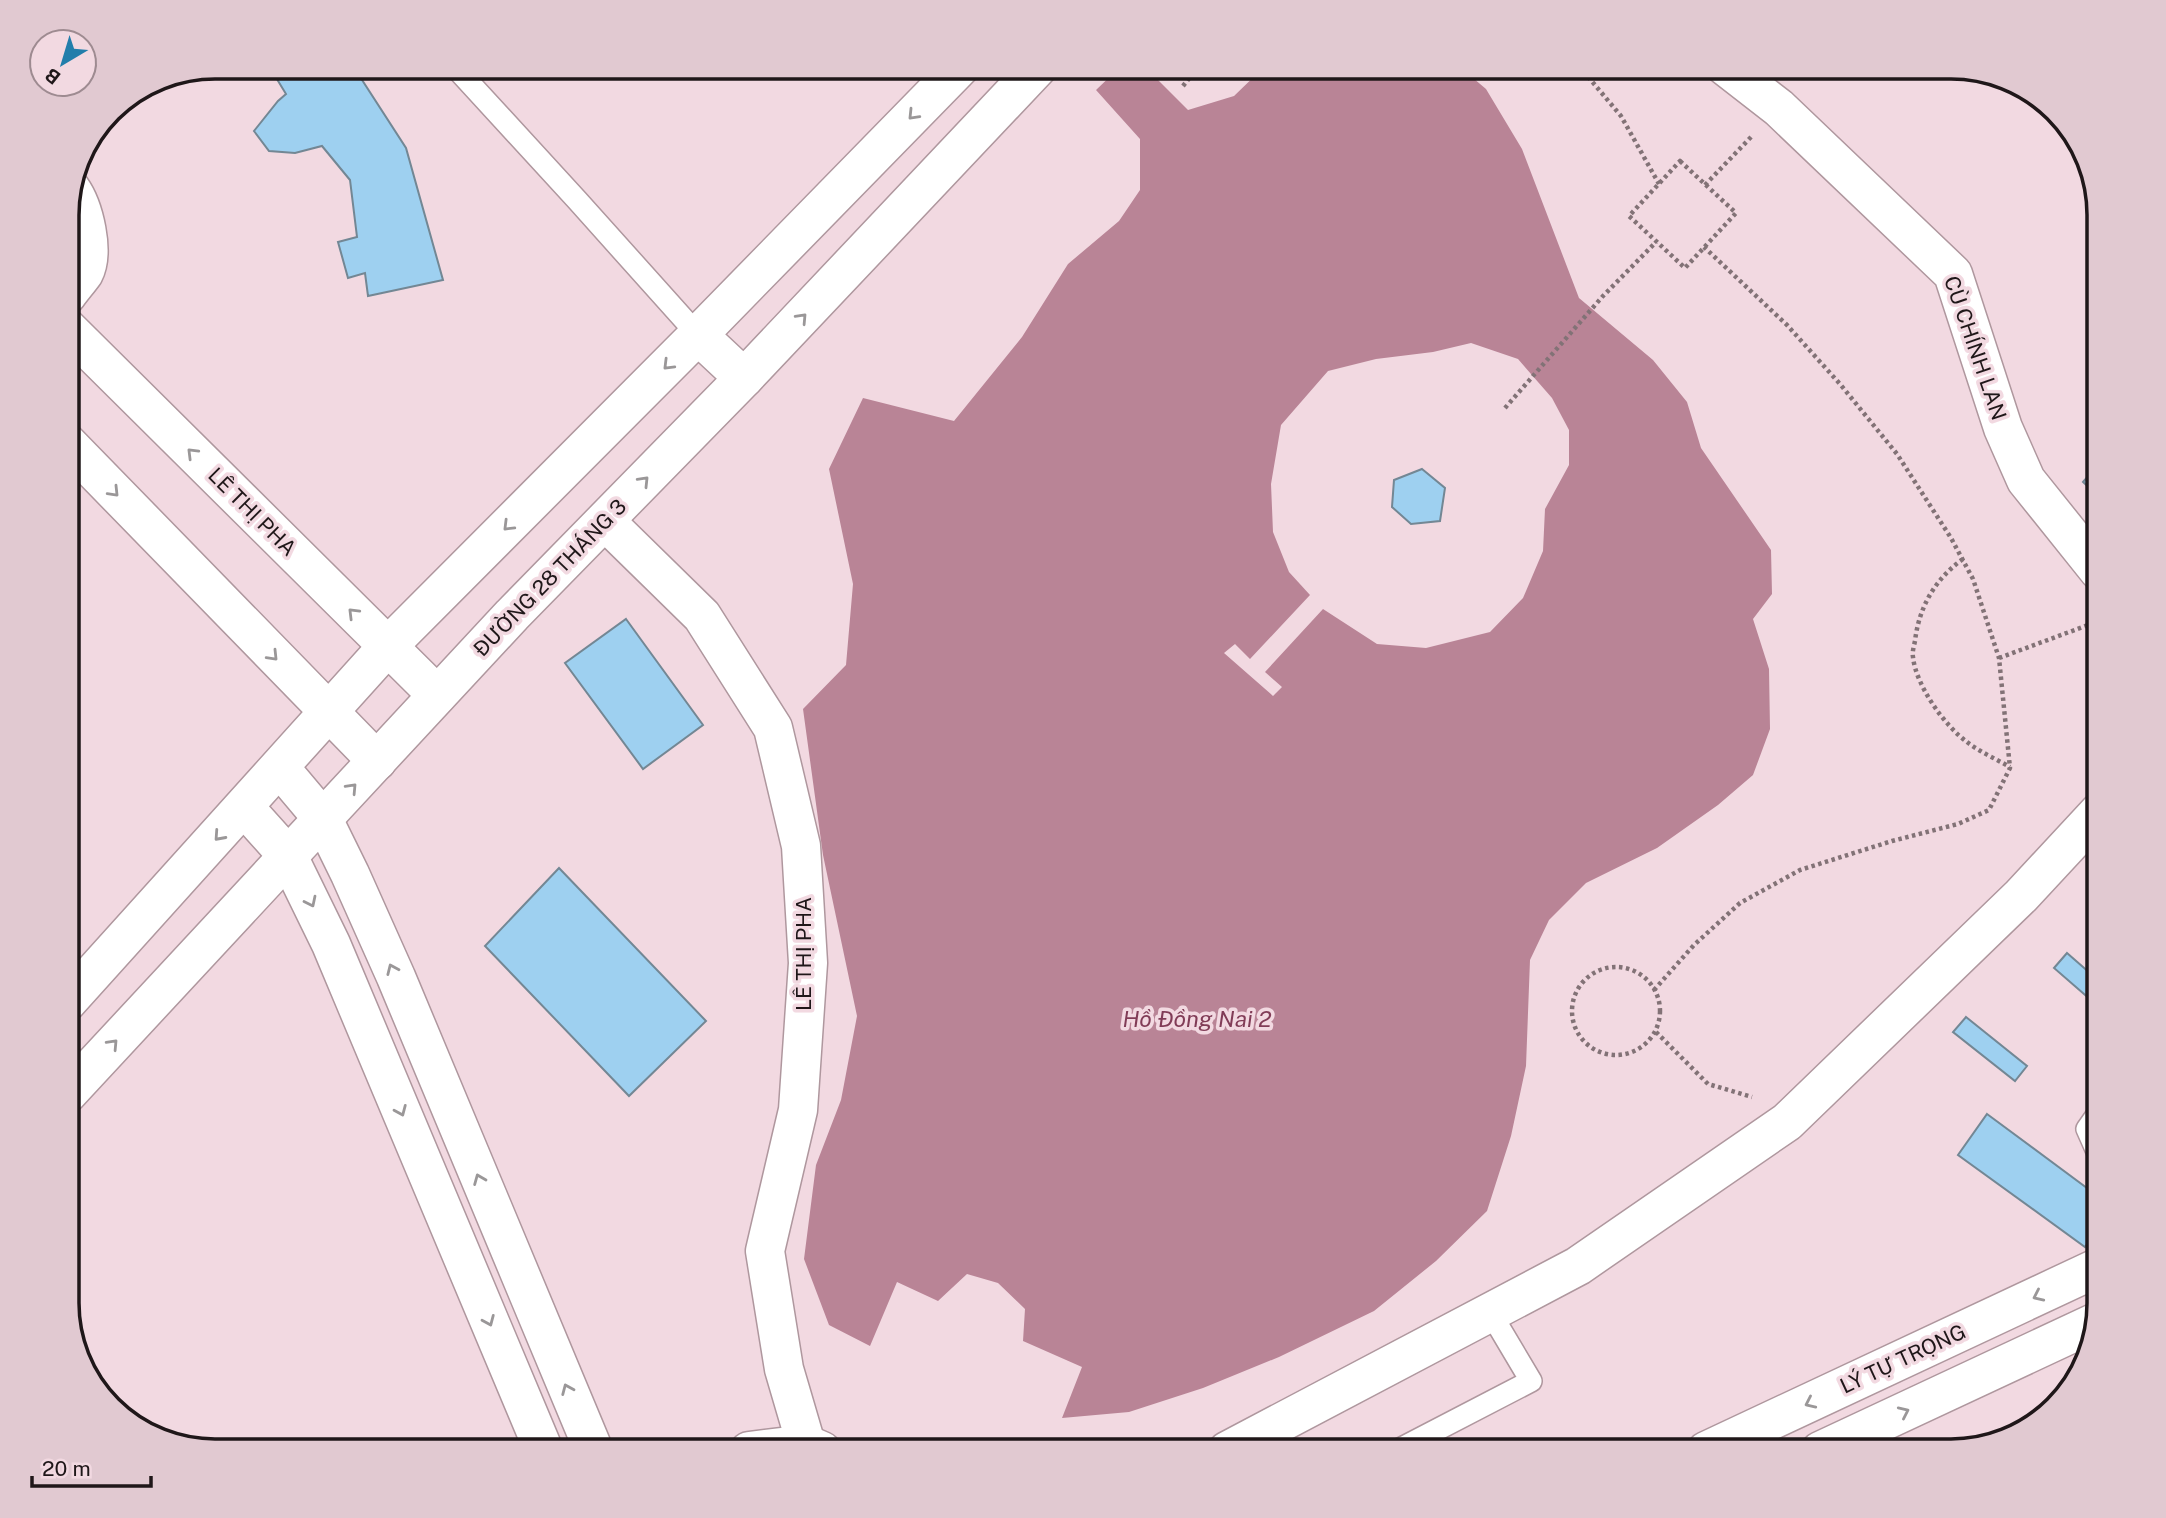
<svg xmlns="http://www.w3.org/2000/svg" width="2166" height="1518" font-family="'Public Sans',sans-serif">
  <rect width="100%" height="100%" fill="#f2d9e1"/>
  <path fill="#b98496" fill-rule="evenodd" d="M1120,67H1145L1188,110L1234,96L1264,67H1460L1486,89L1522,149L1579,298L1653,360L1687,402L1701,448L1771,550L1772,594L1753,619L1769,669L1770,729L1753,775L1718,805L1657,848L1586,883L1549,920L1530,960L1526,1066L1511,1136L1487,1211L1436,1261L1374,1311L1279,1357L1203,1388L1129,1412L1062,1418L1082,1367L1023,1341L1025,1309L998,1283L967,1274L938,1301L897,1282L870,1346L829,1325L804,1259L816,1165L841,1100L857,1016L823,855L803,709L846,665L853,584L829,469L863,398L954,421L1022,337L1068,264L1119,221L1140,190V139L1096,90ZM1471,343L1518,359L1552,398L1569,430V465L1545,509L1543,551L1523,598L1490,632L1426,648L1377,644L1323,609L1265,672L1282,687L1273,696L1224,653L1235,644L1250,659L1310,595L1289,572L1273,532L1271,484L1281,425L1328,371L1376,359L1433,352Z"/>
  <g fill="#9ed0f0" stroke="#738794" stroke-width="2">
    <polygon points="269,66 353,66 406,148 443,280 368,296 365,273 348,278 338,242 357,237 350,180 322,146 295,153 269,151 254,131 278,101 286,94"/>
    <polygon points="2099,464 2099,497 2083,482"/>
    <polygon points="1422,469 1445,488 1440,521 1411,524 1392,507 1394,480"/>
    <polygon points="626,619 703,725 643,769 565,663"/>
    <polygon points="559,868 706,1021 629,1096 485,946"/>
    <polygon points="2067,953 2099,981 2099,1007 2054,968"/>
    <polygon points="1966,1017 2027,1066 2015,1081 1953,1032"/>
    <polygon points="1987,1114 2099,1197 2099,1226 2085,1247 1958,1155"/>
  </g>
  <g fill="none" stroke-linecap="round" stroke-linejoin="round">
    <defs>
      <g id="lane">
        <polyline points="454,66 577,200 698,335"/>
        <polyline points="2099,1112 2087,1129 2099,1156"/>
        <polyline points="1396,1451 1531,1381 1490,1312"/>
      </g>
      <g id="street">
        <path d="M67,295C72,288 79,280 84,273C95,252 84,207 71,189"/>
        <polyline points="67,328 437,695"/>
        <polyline points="67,443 377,761"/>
        <polyline points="605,521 702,616 773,728 801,846 808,963 798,1110 765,1251 784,1369 806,1444"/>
        <polyline points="280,768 323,819 350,874 396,977 594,1451"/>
        <polyline points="244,807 288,856 331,944 544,1451"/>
        <polyline points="749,1451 806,1444 822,1451"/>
        <polyline points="1227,1451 1578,1266 1787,1122 2021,896 2099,812"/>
      </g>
      <g id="secondary">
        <polyline points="1725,66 1779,108 1953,274 2003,428 2026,480 2099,571"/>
        <polyline points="698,335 744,378"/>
        <polyline points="67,1002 387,647 698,335 961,66"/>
        <polyline points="67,1094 512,615 744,378 1039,66"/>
        <polyline points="1706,1451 2099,1267"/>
        <polyline points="1820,1451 2094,1323"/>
      </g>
    </defs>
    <use href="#lane" stroke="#af979e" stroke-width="24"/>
    <use href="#street" stroke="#af979e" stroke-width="41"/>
    <use href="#secondary" stroke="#af979e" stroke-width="41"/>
    <g stroke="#827276" stroke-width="4.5" stroke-dasharray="3.5 3.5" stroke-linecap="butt">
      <polyline points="1579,66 1621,116 1659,184"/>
      <polyline points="1183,86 1199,66"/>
      <polygon points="1680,161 1736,213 1685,268 1629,216"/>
      <polyline points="1705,185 1753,135"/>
      <polyline points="1505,408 1603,296 1656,242"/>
      <path d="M1963,559C1935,579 1919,607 1915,641C1914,646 1912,652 1913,657C1916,686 1945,726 1967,742C1980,752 1996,759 2010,767"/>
      <polyline points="1999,658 2099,621"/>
      <circle cx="1616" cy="1011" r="44"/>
      <polyline points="1654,990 1694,945 1740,903 1800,870 1892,841 1958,824 1989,810 2010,768 1999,658 1973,579 1951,538 1897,454 1840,384 1787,325 1704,247"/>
      <polyline points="1656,1032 1708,1084 1752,1097"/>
    </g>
    <use href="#lane" stroke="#fff" stroke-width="21"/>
    <use href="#street" stroke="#fff" stroke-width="38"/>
    <use href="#secondary" stroke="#fff" stroke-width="38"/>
  </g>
  <defs><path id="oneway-chevron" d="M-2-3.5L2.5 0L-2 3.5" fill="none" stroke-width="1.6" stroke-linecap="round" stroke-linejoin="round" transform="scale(1.75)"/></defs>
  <g stroke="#9a9798">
    <use href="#oneway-chevron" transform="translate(913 115) rotate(134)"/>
    <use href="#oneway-chevron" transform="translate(802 318) rotate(-47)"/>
    <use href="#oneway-chevron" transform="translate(668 365) rotate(135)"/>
    <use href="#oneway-chevron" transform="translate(192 453) rotate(-135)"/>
    <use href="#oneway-chevron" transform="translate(644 481) rotate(-46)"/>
    <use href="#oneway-chevron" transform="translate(114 492) rotate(46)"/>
    <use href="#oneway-chevron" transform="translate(508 526) rotate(135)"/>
    <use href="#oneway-chevron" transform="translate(353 613) rotate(-135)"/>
    <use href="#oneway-chevron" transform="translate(273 656) rotate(46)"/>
    <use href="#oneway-chevron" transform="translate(352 788) rotate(-47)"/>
    <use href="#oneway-chevron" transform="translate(219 836) rotate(132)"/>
    <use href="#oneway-chevron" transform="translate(311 902) rotate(64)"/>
    <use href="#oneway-chevron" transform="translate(392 969) rotate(-114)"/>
    <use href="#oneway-chevron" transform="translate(113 1044) rotate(-47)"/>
    <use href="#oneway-chevron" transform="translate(401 1111) rotate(67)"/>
    <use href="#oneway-chevron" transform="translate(479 1179) rotate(-112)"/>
    <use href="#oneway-chevron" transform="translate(2038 1296) rotate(155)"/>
    <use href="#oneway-chevron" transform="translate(489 1321) rotate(67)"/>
    <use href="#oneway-chevron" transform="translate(567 1389) rotate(-113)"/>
    <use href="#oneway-chevron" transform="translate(1810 1403) rotate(155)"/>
    <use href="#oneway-chevron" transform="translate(1904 1412) rotate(-25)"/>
  </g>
  <g text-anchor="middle" stroke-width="7" stroke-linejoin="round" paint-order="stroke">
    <g font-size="21" fill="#1f1719" stroke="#f2d9e1">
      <text transform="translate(1975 348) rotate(71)" y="7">CÙ CHÍNH LAN</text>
      <text transform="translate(252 512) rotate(45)" y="7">LÊ THỊ PHA</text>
      <text transform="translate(550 578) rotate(-46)" y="7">ĐƯỜNG 28 THÁNG 3</text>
      <text transform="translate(804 954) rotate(-90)" y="7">LÊ THỊ PHA</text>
      <text transform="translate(1903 1359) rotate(-25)" y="7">LÝ TỰ TRỌNG</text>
    </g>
    <g font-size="23" font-style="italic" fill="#813c57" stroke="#f2d9e1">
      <text x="1197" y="1027">Hồ Đồng Nai 2</text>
    </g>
  </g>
  <path d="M0 0H2166V1518H0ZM215 79H1951A136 136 0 0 1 2087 215V1303A136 136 0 0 1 1951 1439H215A136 136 0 0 1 79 1303V215A136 136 0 0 1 215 79Z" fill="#e1c9d1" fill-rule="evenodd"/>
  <path fill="none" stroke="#1f1719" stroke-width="3.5" d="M215 79H1951A136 136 0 0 1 2087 215V1303A136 136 0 0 1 1951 1439H215A136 136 0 0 1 79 1303V215A136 136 0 0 1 215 79Z"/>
  <g transform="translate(63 63) rotate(218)"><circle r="33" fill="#f2d9e1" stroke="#9e8b91" stroke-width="2"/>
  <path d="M0-5L12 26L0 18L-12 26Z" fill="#227eab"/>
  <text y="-10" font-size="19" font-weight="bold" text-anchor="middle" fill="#1f1719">B</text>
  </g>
  <path d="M32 1476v10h119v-10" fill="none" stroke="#1f1719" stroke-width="3.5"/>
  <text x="42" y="1476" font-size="21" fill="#1f1719" stroke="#f2d9e1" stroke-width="5" paint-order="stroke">20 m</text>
</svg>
